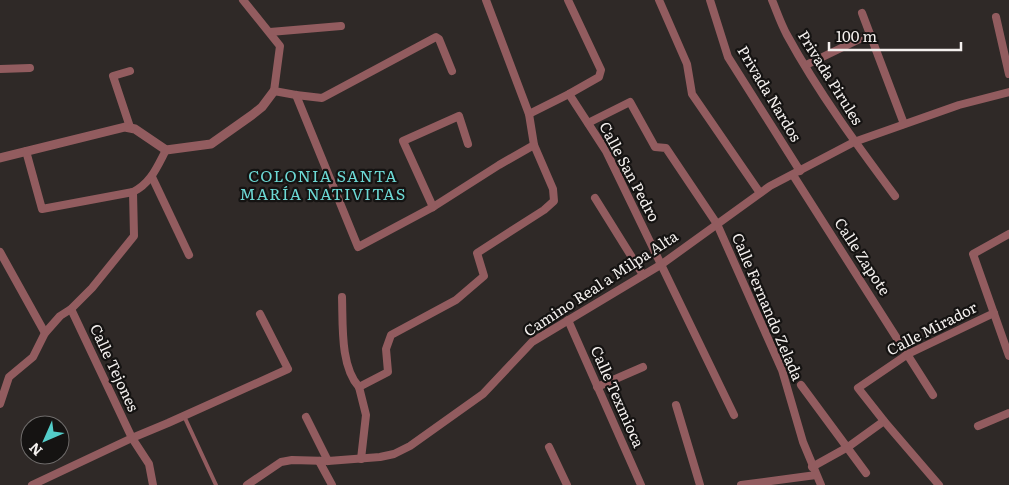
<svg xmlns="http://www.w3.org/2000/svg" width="1009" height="485" font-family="Literata,serif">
  <rect width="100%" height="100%" fill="#2f2927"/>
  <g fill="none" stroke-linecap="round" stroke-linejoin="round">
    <polyline stroke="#925c5f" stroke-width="4" points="184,416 216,485"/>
    <g stroke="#925c5f" stroke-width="8">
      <polyline points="243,0 280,46 274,91 296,95 322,98 436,37 439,39 452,71"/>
      <polyline points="659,0 687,64 692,94 760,193"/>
      <polyline points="710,0 728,57 800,171"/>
      <path d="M772,0C777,12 781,24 787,35C818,92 857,145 895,196"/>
      <polyline points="862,13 904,124"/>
      <polyline points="996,17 1009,74"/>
      <polyline points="270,32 341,26"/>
      <polyline points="806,65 870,34"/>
      <polyline points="0,69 30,68"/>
      <polyline points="130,71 113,76 130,127"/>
      <polyline points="569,94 606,151 734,415"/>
      <polyline points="296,95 358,247 433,207 499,165 534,145"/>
      <polyline points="529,114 569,94 599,77 601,70 568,0"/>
      <polyline points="588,123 630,102 655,147 666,148 717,224 782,370 803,442 821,485"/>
      <path d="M26,151L42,209L133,192C151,183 157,167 166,150"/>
      <polyline points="793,175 933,395"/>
      <polyline points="152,177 189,255"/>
      <polyline points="595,198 643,275"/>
      <polyline points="433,207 403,141 459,116 468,144"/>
      <polyline points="1009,234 973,254 1009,356"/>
      <polyline points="0,252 45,333"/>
      <path d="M342,297C343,324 340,366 359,387"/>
      <polyline points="71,309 132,438 149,464 153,485"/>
      <polyline points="568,320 641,485"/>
      <polyline points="801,385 866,473"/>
      <polyline points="359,387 388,372 386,349 391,335 456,300 484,276 477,253 544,210 554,201 553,189 534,145 529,114 486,0"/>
      <polyline points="359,387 366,415 361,459"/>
      <polyline points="597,387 643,367"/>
      <polyline points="0,404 9,377 33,357 45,333 60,316 71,309 92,288 134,236 133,192"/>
      <polyline points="676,405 700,485"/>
      <polyline points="306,417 328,461"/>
      <polyline points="978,426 1009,413"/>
      <polyline points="549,447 567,485"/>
      <polyline points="319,461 332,485"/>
      <polyline points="812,467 848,447 884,421"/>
      <polyline points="32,485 132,438 168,423 288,369 260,314"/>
      <polyline points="247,485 281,462 292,460 328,461 380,457 394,454 410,446 483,394 532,342 662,264 770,186 854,142 959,105 1009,92"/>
      <polyline points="741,485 816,475"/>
      <polyline points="939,485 884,421 858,388 908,354 994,313"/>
    </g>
    <polyline stroke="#925c5f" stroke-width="9" points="0,158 125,127 135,129 166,150 211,144 252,115 262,107 274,91"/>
  </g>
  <g text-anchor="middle" stroke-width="4.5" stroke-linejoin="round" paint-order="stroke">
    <g font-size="15" fill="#f4f0ee" stroke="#151312">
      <text transform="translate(830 78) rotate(58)" y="5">Privada Pirules</text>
      <text transform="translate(769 94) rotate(59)" y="5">Privada Nardos</text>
      <text transform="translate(629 172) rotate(62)" y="5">Calle San Pedro</text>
      <text transform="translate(862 257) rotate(57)" y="5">Calle Zapote</text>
      <text transform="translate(601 284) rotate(-33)" y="5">Camino Real a Milpa Alta</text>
      <text transform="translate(767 307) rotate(67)" y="5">Calle Fernando Zelada</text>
      <text transform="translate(932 329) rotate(-27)" y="5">Calle Mirador</text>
      <text transform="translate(114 368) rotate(65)" y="5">Calle Tejones</text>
      <text transform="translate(617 397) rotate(66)" y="5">Calle Texmioca</text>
    </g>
    <g font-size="16" letter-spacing="1" fill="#6dd9d5" stroke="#151312">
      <text x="323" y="182">COLONIA SANTA<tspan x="323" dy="18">MARÍA NATIVITAS</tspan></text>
    </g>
  </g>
  <g transform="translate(45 440) rotate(225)"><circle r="24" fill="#151312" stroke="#6e6b6a"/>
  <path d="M0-4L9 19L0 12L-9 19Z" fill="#53cdc9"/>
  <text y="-8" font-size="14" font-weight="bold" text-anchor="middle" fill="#f4f0ee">N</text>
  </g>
  <path d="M829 42v8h132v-8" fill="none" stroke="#f4f0ee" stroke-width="2.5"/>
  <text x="836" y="42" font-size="15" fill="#f4f0ee" stroke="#151312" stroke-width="4" paint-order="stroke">100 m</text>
</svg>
